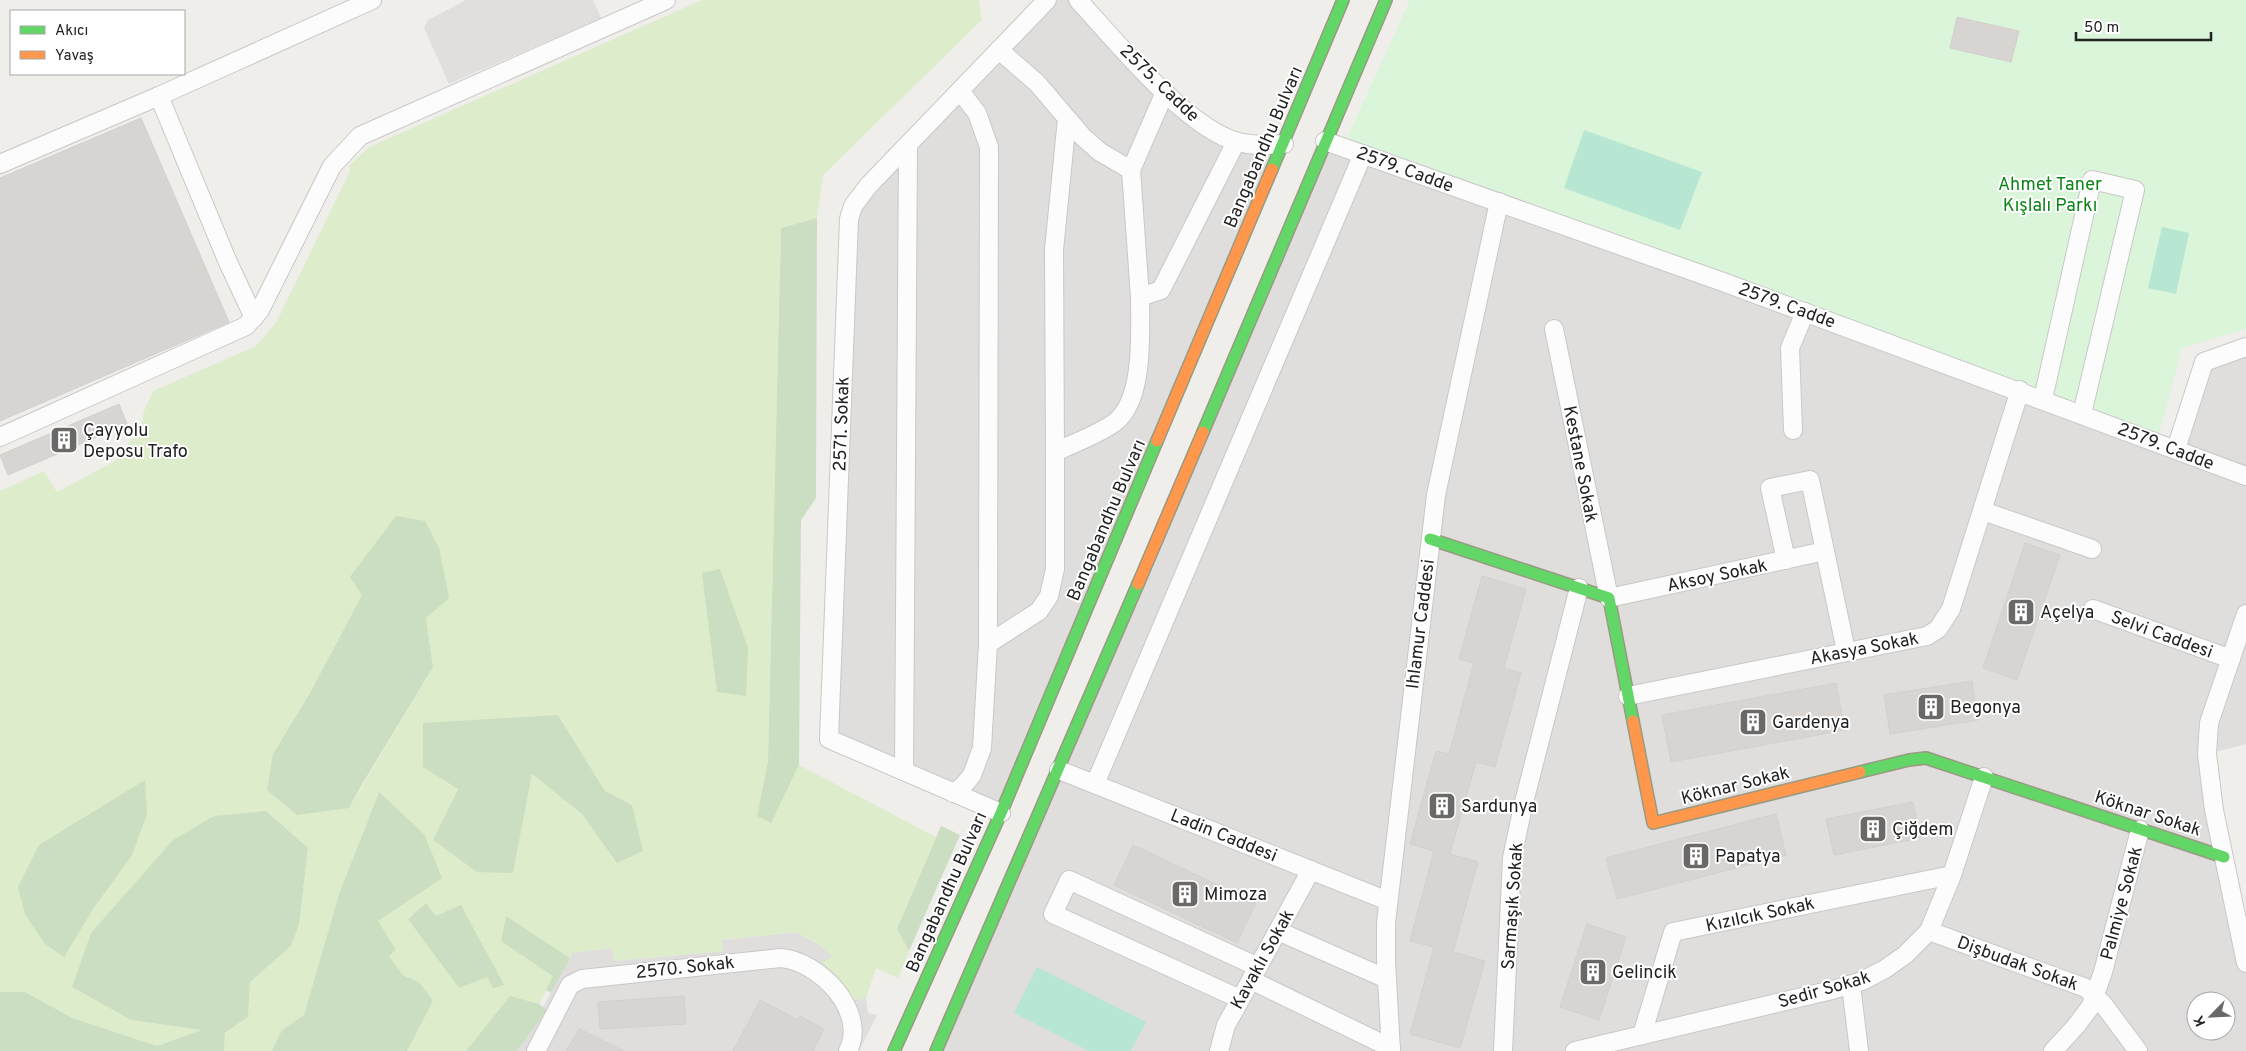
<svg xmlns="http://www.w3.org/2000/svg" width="2246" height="1051" font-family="Overpass,sans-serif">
  <rect width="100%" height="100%" fill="#f0eeeb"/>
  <g fill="#dfdedc" fill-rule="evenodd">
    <polygon points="1047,0 1078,0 1209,129 1284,144 1001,813 829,739 849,219"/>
    <path d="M1325,141L2176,449L2204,362L2246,347V744L2207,754L2246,963V1051H936ZM2196,1001H2226V1031H2196Z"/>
    <polygon points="797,932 821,946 833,957 823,962 855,1000 866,998 868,1013 877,1015 859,1051 517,1051 547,1010 543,1007 572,953 612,948 615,961 722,951 722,940"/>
  </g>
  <path fill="#ddeccb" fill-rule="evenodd" d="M702,0H979L982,20L823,175L817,218L781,228L768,761L757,816L771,822L799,765L936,837L897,929L909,951L898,978L876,968L866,998L856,1000L822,962L832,957L821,946L797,932L722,940L723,951L614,961L612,948L572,953L570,958L506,916L501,941L554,976L539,1004L510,997L466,1051H407L433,1001L420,983L403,975L389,956L396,950L377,921L379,792L339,894L304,1015L282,1030L272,1051H224L225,1034L248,1017L250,982L291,946L299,925L308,848L72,987L131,1020L203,1030L157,1046L72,1018L25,992H0V491L44,471L57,492L115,461L141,427L144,411L153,391L256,346L277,321L350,171L349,166L369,147ZM362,595L426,618L433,667L349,808L273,754L310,693ZM558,715L605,791L632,805L617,862L582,814L532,774L513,873L433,840L458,788ZM426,903L436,916L504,985L487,977L408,919Z"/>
  <g fill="#cbdec1">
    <polygon points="817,218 816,498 801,520 799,765 771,823 757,816 768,761 781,228"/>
    <polygon points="396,516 425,521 439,548 449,598 426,618 433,667 361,786 349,808 297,815 267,790 273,754 310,693 362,595 350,577"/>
    <polygon points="720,569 748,648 746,696 717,692 702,573"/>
    <polygon points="558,715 605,791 632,805 643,851 617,863 582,814 532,774 513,873 477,872 433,840 458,789 423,767 423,723"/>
    <polygon points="145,780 147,814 132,855 93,909 64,957 44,943 25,914 18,887 39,845"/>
    <polygon points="379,792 424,834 442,878 378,921 396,950 389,956 403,975 420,983 433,1001 407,1051 272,1051 282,1030 304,1015 339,894"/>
    <polygon points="266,811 308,848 299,925 291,946 250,982 248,1017 225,1033 224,1051 0,1051 0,992 25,992 72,1018 157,1046 202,1030 131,1020 72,987 91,933 173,840 214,816"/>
    <polygon points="941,826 960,835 909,951 897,929"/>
    <polygon points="426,903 436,916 461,905 504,985 493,988 487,977 459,988 408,919"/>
    <polygon points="506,916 570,958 551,993 546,990 553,976 501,941"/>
    <polygon points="510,996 539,1004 547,1010 517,1051 466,1051"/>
  </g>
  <polygon fill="#daf5da" points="1410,0 2246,0 2246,329 2182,348 2157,442 1343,147"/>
  <g fill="#b7e6d2">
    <polygon points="1584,130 1702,172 1680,230 1564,188"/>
    <polygon points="2162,227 2189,233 2176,294 2148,288"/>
    <polygon points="1037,967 1146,1022 1131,1051 1089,1051 1014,1013"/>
  </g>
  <polygon fill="#e0dfde" points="466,0 593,0 601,18 449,84 424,28 428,20"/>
  <g fill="#d7d4d2" stroke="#d3d0cc">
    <polygon points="1957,17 2019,31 2011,62 1950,48"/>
    <polygon points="141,118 229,322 0,421 0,178"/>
    <polygon points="119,404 127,424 8,475 0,455"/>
    <polygon points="2025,543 2060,555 2017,680 1983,668"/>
    <polygon points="1482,576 1526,589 1504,668 1521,673 1495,767 1476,762 1450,854 1478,862 1453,952 1485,961 1460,1048 1410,1034 1434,947 1410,941 1434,851 1410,844 1436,751 1449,754 1474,663 1459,659"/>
    <polygon points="1972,681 1978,720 1890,734 1884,695"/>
    <polygon points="1836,683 1845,730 1671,762 1662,715"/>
    <polygon points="1913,802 1920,838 1834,855 1826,819"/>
    <polygon points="1776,814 1786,855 1617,899 1606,858"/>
    <polygon points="1133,845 1256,903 1237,943 1114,885"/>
    <polygon points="1587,924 1626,937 1599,1020 1560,1007"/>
    <polygon points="684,996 686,1024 600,1029 598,1002"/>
    <polygon points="760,1000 798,1020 800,1016 824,1029 813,1051 733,1051"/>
    <polygon points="579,1029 588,1033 624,1051 566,1051"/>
  </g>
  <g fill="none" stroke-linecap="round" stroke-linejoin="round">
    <defs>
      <g id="street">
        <path d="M1078,0C1116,41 1186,128 1238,142C1253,146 1269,145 1284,144"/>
        <polyline points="999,50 1037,83 1083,137 1100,152 1131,170 1165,92"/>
        <polyline points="1325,141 1723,282 2246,476"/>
        <polyline points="0,164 159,96"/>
        <polyline points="1131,170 1140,297"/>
        <polyline points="254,318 227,260 159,96 372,0"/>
        <polyline points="1554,329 1609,598 1825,551"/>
        <polyline points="2043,399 2092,180 2135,190 2082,414"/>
        <polyline points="1793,430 1790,348 1805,312"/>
        <polyline points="0,437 246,326 260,310 332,166 360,136 666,0"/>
        <polyline points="2176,449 2204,362 2246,347"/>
        <polyline points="1055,452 1054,250 1067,119"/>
        <polyline points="1983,511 2092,549"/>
        <polyline points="1786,560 1770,488 1810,480 1846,651"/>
        <polyline points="2093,609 2231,659"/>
        <polyline points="2246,614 2209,723 2207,754 2214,810 2246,963"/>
        <path d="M988,644L1039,611L1049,596L1055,569V452C1074,443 1097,435 1114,423C1145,401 1140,330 1140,297L1161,290L1236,142"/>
        <polyline points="1628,696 1927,636 1938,629 1951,609 2020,390"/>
        <polyline points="1059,770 1388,901"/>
        <polyline points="904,771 908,145"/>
        <polyline points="1095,784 1363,154"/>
        <polyline points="953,793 963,786 972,775 982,748 988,644 989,147 977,113 960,91"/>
        <polyline points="1001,813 829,739 849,219 853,206 868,186 1047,0"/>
        <polyline points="1278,931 1387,979"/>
        <polyline points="1929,931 2086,988 2103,1004 2138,1051"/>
        <polyline points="1251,980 1391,1048"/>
        <polyline points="1851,985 1859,1051"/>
        <polyline points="1240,999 1053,914 1069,880 1258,967"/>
        <polyline points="1642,1035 1673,932 1952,875"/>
        <path d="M536,1051L570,985L582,979L781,958C819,961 868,1011 848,1051"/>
        <polyline points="1219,1051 1226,1025 1234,1011 1311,870"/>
        <polyline points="1391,1051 1386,961 1386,923 1436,495 1499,202"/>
        <polyline points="1503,1051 1512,858 1523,806 1579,588"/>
        <polyline points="1575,1051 1832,990 1862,981 1885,969 1905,955 1929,931 1952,875 1984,777"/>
        <polyline points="2053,1051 2076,1026 2091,1006 2103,972 2140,830"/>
      </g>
      <g id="fast">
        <polyline points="1272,169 1343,0"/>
        <polyline points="1203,432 1386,0"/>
        <polyline points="1430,539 1609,598 1633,721"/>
        <polyline points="1860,772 1909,760 1926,758 2224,857"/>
        <polyline points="894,1051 1001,813 1157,441"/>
        <polyline points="936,1051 1138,584"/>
      </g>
      <g id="slow">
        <polyline points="1157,441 1272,169"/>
        <polyline points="1138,584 1203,432"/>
        <polyline points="1633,721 1653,823 1860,772"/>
      </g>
    </defs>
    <use href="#street" stroke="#c9c8c7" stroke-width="20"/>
    <use href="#fast" stroke="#999a82" stroke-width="14"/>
    <use href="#slow" stroke="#999a82" stroke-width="14"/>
    <use href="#street" stroke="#fdfcfc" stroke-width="18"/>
    <use href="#fast" stroke="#63d668" stroke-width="11"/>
    <use href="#slow" stroke="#ff974d" stroke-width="11"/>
  </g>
  <defs>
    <symbol id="building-square" viewBox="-11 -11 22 22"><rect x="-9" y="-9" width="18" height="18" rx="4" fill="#6a6968" stroke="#fff"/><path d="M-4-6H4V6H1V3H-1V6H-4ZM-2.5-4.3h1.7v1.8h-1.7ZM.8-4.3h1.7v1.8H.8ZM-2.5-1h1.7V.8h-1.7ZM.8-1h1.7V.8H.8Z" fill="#fff"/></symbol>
  </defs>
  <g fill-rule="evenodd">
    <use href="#building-square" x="48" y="424" width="32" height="32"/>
    <use href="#building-square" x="2005" y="596" width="32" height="32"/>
    <use href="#building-square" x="1915" y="691" width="32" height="32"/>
    <use href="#building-square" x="1737" y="706" width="32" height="32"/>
    <use href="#building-square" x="1426" y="790" width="32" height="32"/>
    <use href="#building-square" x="1857" y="813" width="32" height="32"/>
    <use href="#building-square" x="1680" y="840" width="32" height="32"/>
    <use href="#building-square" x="1169" y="878" width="32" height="32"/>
    <use href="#building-square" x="1577" y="956" width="32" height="32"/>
  </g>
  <g text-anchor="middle" stroke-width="4" stroke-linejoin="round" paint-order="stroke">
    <g font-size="18" fill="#222" stroke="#fff">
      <text transform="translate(1160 83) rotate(44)" y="6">2575. Cadde</text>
      <text transform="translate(1263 147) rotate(-67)" y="6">Bangabandhu Bulvarı</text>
      <text transform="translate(1405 169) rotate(20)" y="6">2579. Cadde</text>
      <text transform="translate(1787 305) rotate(20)" y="6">2579. Cadde</text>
      <text transform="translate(841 424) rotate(-88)" y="6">2571. Sokak</text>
      <text transform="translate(2166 446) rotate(21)" y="6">2579. Cadde</text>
      <text transform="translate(1581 464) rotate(79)" y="6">Kestane Sokak</text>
      <text transform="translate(1106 520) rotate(-67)" y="6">Bangabandhu Bulvarı</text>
      <text transform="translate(1717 575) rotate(-12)" y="6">Aksoy Sokak</text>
      <text transform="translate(1420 624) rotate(-83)" y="6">Ihlamur Caddesi</text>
      <text transform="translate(2162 634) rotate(20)" y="6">Selvi Caddesi</text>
      <text transform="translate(1864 648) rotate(-11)" y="6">Akasya Sokak</text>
      <text transform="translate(1735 785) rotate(-14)" y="6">Köknar Sokak</text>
      <text transform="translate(2148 813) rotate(18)" y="6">Köknar Sokak</text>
      <text transform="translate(1224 835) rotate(22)" y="6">Ladin Caddesi</text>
      <text transform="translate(946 892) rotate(-66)" y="6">Bangabandhu Bulvarı</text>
      <text transform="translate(2121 903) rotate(-75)" y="6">Palmiye Sokak</text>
      <text transform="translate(1512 906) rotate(-86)" y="6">Sarmaşık Sokak</text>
      <text transform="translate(1760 914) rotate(-12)" y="6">Kızılcık Sokak</text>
      <text transform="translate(1262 959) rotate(-61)" y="6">Kavaklı Sokak</text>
      <text transform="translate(2018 963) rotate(20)" y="6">Dişbudak Sokak</text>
      <text transform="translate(685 967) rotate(-6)" y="6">2570. Sokak</text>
      <text transform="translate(1824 989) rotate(-16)" y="6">Sedir Sokak</text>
    </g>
    <g font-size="18" fill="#0c8416" stroke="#fff">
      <text x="2050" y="190">Ahmet Taner<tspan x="2050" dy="21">Kışlalı Parkı</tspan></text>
    </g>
    <g font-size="18" fill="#222" stroke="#fff" text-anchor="start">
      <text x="83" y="436">Çayyolu<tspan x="83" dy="21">Deposu Trafo</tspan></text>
      <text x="2040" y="618">Açelya</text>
      <text x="1950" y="713">Begonya</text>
      <text x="1772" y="728">Gardenya</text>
      <text x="1461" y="812">Sardunya</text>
      <text x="1892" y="835">Çiğdem</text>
      <text x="1715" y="862">Papatya</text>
      <text x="1204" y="900">Mimoza</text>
      <text x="1612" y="978">Gelincik</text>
    </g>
  </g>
  <rect x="10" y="10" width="175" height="65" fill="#ffffff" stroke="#a7a7a7"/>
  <rect x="20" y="26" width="25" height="8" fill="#63d668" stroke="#a7a7a7"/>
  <text x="55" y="35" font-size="15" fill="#222222">Akıcı</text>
  <rect x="20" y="51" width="25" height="8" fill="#ff974d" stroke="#a7a7a7"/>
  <text x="55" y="60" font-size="15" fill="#222222">Yavaş</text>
  <g transform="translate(2211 1016) rotate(246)"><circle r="24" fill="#ffffff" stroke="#a7a7a7"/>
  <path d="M0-4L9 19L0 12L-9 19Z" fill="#6a6968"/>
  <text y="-8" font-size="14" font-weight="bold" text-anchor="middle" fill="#222222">K</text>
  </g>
  <path d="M2076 32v8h135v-8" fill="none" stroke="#222222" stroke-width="2.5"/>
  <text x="2084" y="32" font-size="15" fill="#222222" stroke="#ffffff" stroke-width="4" paint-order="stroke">50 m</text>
</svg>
